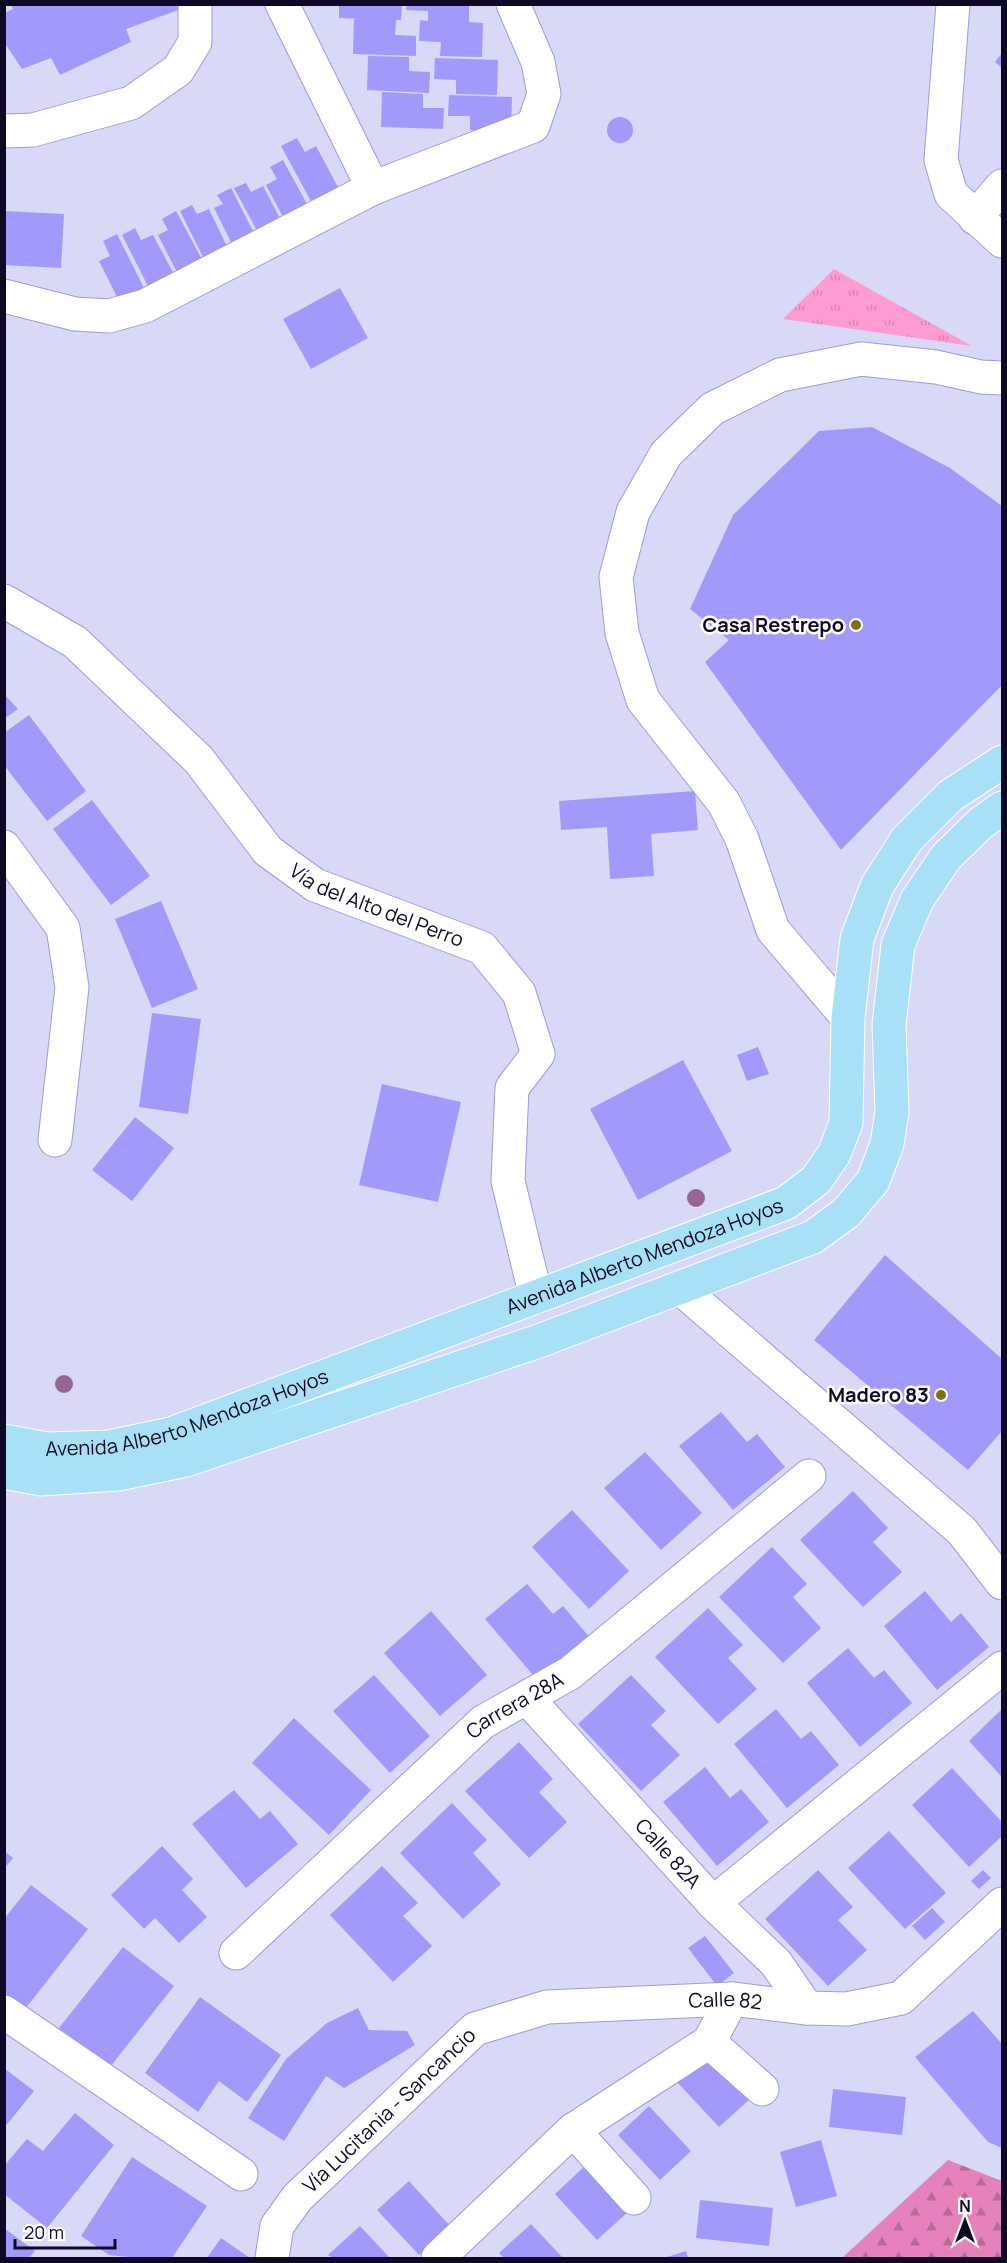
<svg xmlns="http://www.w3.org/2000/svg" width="1007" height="2263" font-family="Manrope,sans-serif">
  <defs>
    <pattern id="forest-firs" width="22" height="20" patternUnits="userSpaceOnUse" patternTransform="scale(1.5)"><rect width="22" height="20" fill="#e582bb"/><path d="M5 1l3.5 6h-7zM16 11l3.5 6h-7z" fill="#b86998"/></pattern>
    <pattern id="park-tufts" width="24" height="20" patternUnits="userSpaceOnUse" patternTransform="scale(1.5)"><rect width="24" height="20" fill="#fe9bd3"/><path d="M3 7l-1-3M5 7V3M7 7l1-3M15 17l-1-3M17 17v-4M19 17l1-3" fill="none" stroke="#d884b5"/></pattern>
  </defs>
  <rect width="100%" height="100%" fill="#d8d8f7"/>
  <polygon fill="url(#forest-firs)" points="948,2160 1002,2181 1002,2258 842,2258"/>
  <polygon fill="url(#park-tufts)" points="834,269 972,346 783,319"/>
  <g fill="#a19afb">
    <polygon points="11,4 181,4 184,8 126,29 131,42 60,75 51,58 22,69 4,42 4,13 13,9"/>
    <polygon points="339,4 402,4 401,20 396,20 395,35 416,36 416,56 353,54 354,19 380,20 339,18"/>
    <polygon points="407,4 469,4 469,22 483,23 482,57 440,56 441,42 419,41 420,20 428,21 428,11 406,10"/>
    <polygon points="1002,53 1002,68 995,62"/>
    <polygon points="368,56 409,57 409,71 430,72 429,93 367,90"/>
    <polygon points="435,58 498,60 497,95 456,94 456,80 434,79"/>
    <polygon points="382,92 423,94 423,108 444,108 443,129 381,127"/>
    <polygon points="449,95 512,97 511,131 470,130 470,116 448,116"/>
    <circle cx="620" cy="130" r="13"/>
    <polygon points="297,138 305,152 316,146 339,189 312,203 281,146"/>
    <polygon points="283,160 313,215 289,228 266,185 277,179 270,167"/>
    <polygon points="246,183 251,192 263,186 285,228 262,240 234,188"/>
    <polygon points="231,188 258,241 236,252 214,208 223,204 217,195"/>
    <polygon points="192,205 197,214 209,209 230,253 207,265 180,211"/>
    <polygon points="4,211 64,214 61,268 4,265"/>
    <polygon points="176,211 205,265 180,278 158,235 168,230 162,219"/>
    <polygon points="135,228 141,240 153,235 176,278 151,292 122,235"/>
    <polygon points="117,234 144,288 119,301 99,261 110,256 103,241"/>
    <polygon points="340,288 368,338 311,369 283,319"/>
    <polygon points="872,427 950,468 1002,506 1002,685 841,850 705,662 729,640 690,609 733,515 819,431"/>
    <polygon points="4,694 18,709 4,719"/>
    <polygon points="29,715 86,791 47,821 4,765 4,733"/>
    <polygon points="695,791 698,830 651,834 654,876 610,879 607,827 561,830 559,801"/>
    <polygon points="92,800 150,876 111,905 53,829"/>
    <polygon points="161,901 198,989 152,1008 115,919"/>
    <polygon points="152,1013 201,1019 188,1114 139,1107"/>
    <polygon points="758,1047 769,1074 747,1081 737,1055"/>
    <polygon points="683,1060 732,1151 638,1200 590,1109"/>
    <polygon points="382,1084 461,1102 438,1202 359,1185"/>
    <polygon points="135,1117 174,1148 132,1201 92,1170"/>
    <polygon points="885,1255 1002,1359 1002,1431 968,1470 814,1340"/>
    <polygon points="721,1412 747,1442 757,1434 785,1467 733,1510 679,1446"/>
    <polygon points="645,1452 702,1513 661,1550 604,1488"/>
    <polygon points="853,1491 888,1528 873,1542 902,1572 863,1607 800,1540"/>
    <polygon points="572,1510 629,1571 589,1609 532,1547"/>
    <polygon points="772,1547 807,1584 793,1597 821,1628 783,1663 719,1597"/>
    <polygon points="527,1584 553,1614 563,1606 591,1639 539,1682 485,1619"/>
    <polygon points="925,1591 951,1622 961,1613 989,1647 937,1690 884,1626"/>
    <polygon points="708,1608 743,1645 728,1658 757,1689 718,1724 655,1657"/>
    <polygon points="431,1611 487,1675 440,1716 384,1653"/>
    <polygon points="848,1648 874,1678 884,1670 912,1703 860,1747 807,1683"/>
    <polygon points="374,1675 430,1736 390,1773 333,1711"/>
    <polygon points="631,1675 666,1711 651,1725 680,1755 641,1791 578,1724"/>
    <polygon points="776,1709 801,1739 811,1731 839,1765 787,1808 734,1744"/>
    <polygon points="1002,1709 1002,1777 969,1741"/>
    <polygon points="294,1718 371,1790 329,1835 252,1763"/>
    <polygon points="519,1742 553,1779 539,1792 567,1822 529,1858 465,1791"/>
    <polygon points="705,1767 730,1798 741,1789 769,1822 717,1866 663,1802"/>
    <polygon points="952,1768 1002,1822 1002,1836 969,1867 912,1805"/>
    <polygon points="234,1790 260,1819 270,1811 298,1844 246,1888 192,1824"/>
    <polygon points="452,1803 487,1840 473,1853 501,1884 463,1919 400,1853"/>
    <polygon points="889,1831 946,1893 905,1929 848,1868"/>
    <polygon points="162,1846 193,1879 182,1890 207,1917 179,1943 155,1918 144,1929 111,1895"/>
    <polygon points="4,1851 13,1858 4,1869"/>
    <polygon points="382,1866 418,1903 403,1916 432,1946 393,1982 330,1915"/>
    <polygon points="818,1870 853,1907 838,1920 867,1950 828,1986 765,1919"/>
    <polygon points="983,1870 991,1878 979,1889 971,1881"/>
    <polygon points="31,1885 88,1929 25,2009 4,1993 4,1919"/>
    <polygon points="932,1908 945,1922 925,1940 912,1926"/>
    <polygon points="705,1936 734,1973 717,1986 688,1948"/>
    <polygon points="123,1947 174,1986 110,2067 59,2028"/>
    <polygon points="200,1997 281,2055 247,2102 219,2081 198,2112 145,2073"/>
    <polygon points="358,2008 369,2030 407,2031 415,2045 344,2088 326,2076 284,2141 248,2118 286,2059 327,2023"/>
    <polygon points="973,2011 1002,2044 1002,2148 988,2142 915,2057"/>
    <polygon points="708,2053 751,2098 719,2127 677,2082"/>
    <polygon points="4,2068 34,2091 4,2128"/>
    <polygon points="833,2089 906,2097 902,2135 829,2127"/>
    <polygon points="649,2106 691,2151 660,2180 618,2135"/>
    <polygon points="75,2113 114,2145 47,2228 4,2194 4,2166 27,2139 43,2151"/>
    <polygon points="821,2140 837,2196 796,2207 780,2152"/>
    <polygon points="132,2157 207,2206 172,2258 136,2258 109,2255 81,2236"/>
    <polygon points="586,2165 629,2211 597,2240 555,2194"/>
    <polygon points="409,2181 451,2227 419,2255 377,2210"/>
    <polygon points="700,2200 773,2208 769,2246 696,2238"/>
    <polygon points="531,2224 563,2258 504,2258 499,2253"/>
    <polygon points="360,2226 390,2258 332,2258 328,2255"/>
    <polygon points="4,2228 35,2251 29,2258 4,2258"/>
    <polygon points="221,2238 250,2258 207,2258"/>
    <polygon points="686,2251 688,2258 664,2258"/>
  </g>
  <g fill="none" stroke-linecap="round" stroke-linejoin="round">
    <defs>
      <g id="minor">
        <polyline points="282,4 373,188"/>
        <polyline points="953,4 941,160 951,194 1002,241"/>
        <polyline points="4,131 33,130 131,103 178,70 195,42 195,4"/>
        <polyline points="975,218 1002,186"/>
        <polyline points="4,296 75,314 109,316 145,306 373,188 533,126 544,94 538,62 513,4"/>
        <path id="s1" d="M4,601L75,642L199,760L268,851L315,885L482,948L519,993L538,1054L512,1088L508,1181L536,1297"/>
        <polyline points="4,847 63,928 72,987 55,1140"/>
        <polyline points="848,1018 773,930 742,839 724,803 643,700 622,633 616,577 633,512 666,454 712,409 780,375 861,359 936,367 981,377 1002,378"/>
        <polyline points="680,1288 962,1531 1002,1583"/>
        <path id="s2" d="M527,1698L713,1903L776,1963L807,2008"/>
        <polyline points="713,1903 1002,1668"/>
        <path id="s3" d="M236,1953L483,1722L570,1673L809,1476"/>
        <polyline points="4,2012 241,2174"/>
        <polyline points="709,2042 762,2089"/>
        <polyline points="573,2130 634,2198"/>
        <path id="s4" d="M272,2258L277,2226L297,2198L475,2029L547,2007L732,1999L807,2008L847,2009L901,1998L1002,1904"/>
        <polyline points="438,2258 573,2130 709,2042 732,1999"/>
      </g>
      <g id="major">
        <path id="s5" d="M4,1441L47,1449L109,1447L171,1434L786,1203L816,1180L834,1154L846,1123L848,1018L857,939L877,886L907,839L950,796L1002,762"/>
        <polyline points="4,1472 41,1479 118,1474 186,1460 539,1341 813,1237 846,1213 873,1181 887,1144 892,1112 889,1025 898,945 917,900 946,857 981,823 1002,808"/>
      </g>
    </defs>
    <use href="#minor" stroke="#9d99e3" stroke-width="35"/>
    <use href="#major" stroke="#fff" stroke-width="35"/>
    <use href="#minor" stroke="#fff" stroke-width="33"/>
    <use href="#major" stroke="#a7e0f7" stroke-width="33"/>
  </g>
  <g fill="#986696">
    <circle cx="696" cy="1198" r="9"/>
    <circle cx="64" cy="1384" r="9"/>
  </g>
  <g fill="#797316" stroke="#fcfcfc" stroke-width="2">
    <circle cx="856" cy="625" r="6"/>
    <circle cx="941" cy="1395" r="6"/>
  </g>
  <g text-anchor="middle" stroke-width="5" stroke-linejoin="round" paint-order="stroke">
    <g font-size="20" font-weight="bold" fill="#0d0924" stroke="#fcfcfc" text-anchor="end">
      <text x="844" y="632">Casa Restrepo</text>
      <text x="929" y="1402">Madero 83</text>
    </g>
    <g font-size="20" fill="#0d0924" stroke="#fcfcfc">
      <text dy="7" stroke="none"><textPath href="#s1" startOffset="490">Vía del Alto del Perro</textPath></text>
      <text dy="7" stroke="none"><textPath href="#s5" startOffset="675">Avenida Alberto Mendoza Hoyos</textPath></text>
      <text dy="7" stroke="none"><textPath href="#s5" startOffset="189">Avenida Alberto Mendoza Hoyos</textPath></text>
      <text dy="7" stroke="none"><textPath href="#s3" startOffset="374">Carrera 28A</textPath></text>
      <text dy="7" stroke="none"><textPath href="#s2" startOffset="210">Calle 82A</textPath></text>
      <text dy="7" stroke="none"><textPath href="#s4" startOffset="566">Calle 82</textPath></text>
      <text dy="7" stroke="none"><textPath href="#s4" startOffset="194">Vía Lucitania - Sancancio</textPath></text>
    </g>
  </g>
  <rect width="1007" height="2263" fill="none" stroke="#0d0924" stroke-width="12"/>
  <g transform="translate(965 2221)" stroke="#fcfcfc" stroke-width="4.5" paint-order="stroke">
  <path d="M0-4.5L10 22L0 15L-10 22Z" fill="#0d0924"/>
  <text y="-9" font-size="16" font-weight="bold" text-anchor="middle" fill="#0d0924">N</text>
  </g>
  <path d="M15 2239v9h100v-9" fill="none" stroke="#0d0924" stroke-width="3"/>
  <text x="24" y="2239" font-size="18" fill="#0d0924" stroke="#fcfcfc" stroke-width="4.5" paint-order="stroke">20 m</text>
</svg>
